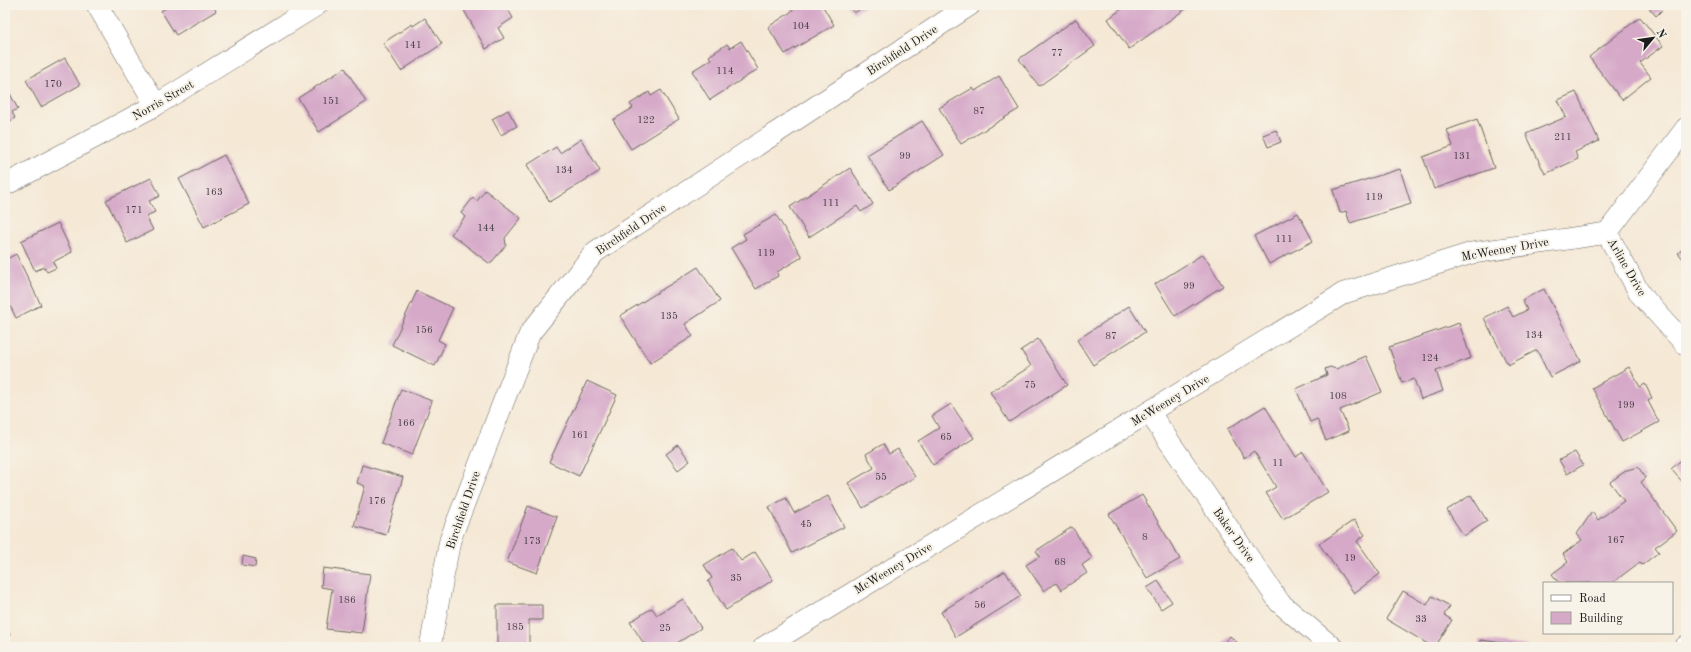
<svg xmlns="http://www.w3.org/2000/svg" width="1691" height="652" font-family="'Old Standard TT',serif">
  <rect width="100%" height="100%" fill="#f7f3e8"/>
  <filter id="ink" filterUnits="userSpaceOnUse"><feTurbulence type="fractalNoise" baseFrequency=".025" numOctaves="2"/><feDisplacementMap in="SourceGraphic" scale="8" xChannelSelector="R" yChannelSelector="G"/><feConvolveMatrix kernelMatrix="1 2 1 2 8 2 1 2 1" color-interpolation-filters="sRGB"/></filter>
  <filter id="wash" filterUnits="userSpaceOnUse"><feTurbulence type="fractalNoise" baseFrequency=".012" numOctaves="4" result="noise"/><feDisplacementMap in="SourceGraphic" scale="16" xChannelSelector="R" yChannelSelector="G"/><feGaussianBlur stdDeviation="0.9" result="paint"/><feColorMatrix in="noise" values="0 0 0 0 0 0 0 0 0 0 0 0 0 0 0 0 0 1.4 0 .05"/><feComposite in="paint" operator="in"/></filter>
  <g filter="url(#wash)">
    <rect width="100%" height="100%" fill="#f5e8d5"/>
    <g id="blocks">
      <g fill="#d6a9c9">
        <polygon points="170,5 213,5 216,11 176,35 161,11"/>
        <polygon points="461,5 508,5 506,6 513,18 498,28 504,38 486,49"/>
        <polygon points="799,5 822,5 834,25 785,54 768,27 788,14"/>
        <polygon points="848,5 867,5 854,13"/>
        <polygon points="1127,5 1191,5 1129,49 1108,19"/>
        <polygon points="1650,5 1661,5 1664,8 1656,16 1648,7"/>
        <polygon points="1640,17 1663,46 1640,63 1651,77 1622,100 1589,57"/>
        <polygon points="425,18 442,44 401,71 383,43 412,24 413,26"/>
        <polygon points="1076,19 1095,46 1039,86 1019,59"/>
        <polygon points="741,41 758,69 710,100 692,71 711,59 709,56 727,44 730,48"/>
        <polygon points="65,58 80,85 41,107 26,80"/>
        <polygon points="345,68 366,102 319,132 298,98"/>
        <polygon points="999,76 1019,109 961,144 939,108 973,88 975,91"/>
        <polygon points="7,88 18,109 12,112 15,118 5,124 5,89"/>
        <polygon points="661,90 679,119 631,149 613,120 633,108 630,104 649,92 651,96"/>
        <polygon points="1576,92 1599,141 1575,152 1578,159 1545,174 1526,134 1566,117 1558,100"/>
        <polygon points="508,110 517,126 501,135 492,119"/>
        <polygon points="1477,119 1494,168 1434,189 1423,157 1453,146 1447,130"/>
        <polygon points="922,121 944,155 889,190 867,155"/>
        <polygon points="1276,130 1281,142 1268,147 1263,135"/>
        <polygon points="581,139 600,171 550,202 527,165 556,147 560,153"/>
        <polygon points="224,155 249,204 204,227 179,179"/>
        <polygon points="850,168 873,204 861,212 857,206 809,237 790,207"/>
        <polygon points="1400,169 1411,204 1350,223 1346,211 1340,213 1333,190"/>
        <polygon points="151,178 160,196 149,201 155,212 146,216 153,230 127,243 106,200"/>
        <polygon points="485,190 521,218 505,238 506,245 490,264 451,234 465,217 461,213 473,198 477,201"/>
        <polygon points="1298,213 1313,241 1269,264 1254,236"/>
        <polygon points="776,215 802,257 777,272 778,276 756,289 731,248 746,239 743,234"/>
        <polygon points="58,223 72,252 53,262 56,268 47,272 44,267 35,271 21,241"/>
        <polygon points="1686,246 1686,262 1678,253"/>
        <polygon points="16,254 41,305 16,318 5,295 5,260"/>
        <polygon points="1203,254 1223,286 1175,316 1155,284"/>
        <polygon points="698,267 720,301 685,324 693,336 650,363 620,316"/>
        <polygon points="1544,289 1581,361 1550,377 1537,350 1508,365 1484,318 1507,306 1513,317 1527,310 1522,300"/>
        <polygon points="417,291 453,308 438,340 445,344 435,366 392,345"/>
        <polygon points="1129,306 1145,332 1093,365 1077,340"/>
        <polygon points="1459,323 1471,358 1436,371 1443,391 1421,399 1414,379 1402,383 1389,347"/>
        <polygon points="1038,339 1067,385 1009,422 990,392 1031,366 1021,350"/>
        <polygon points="1366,356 1382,392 1340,410 1349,431 1326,441 1317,419 1310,422 1296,389 1327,375 1325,369 1330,367 1336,369"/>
        <polygon points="1629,367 1640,387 1645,384 1652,398 1648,401 1659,422 1622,442 1592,388"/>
        <polygon points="587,381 617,395 579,476 549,462"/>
        <polygon points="401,389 432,401 412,455 381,443"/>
        <polygon points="951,404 974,438 933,465 918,441 939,428 932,416"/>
        <polygon points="1265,406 1296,457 1303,452 1328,492 1283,519 1266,493 1276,487 1254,451 1244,458 1227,429"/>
        <polygon points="883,444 889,454 898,449 915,477 863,508 848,483 874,468 866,454"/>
        <polygon points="678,445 690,461 678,470 666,454"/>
        <polygon points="1575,452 1583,465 1567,474 1559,460"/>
        <polygon points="1686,456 1686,486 1671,469"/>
        <polygon points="362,465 403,477 386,535 354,526 365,486 357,483"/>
        <polygon points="1638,467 1646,478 1641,482 1677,531 1655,547 1659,552 1642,565 1640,562 1612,583 1559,583 1552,574 1568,562 1563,554 1582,540 1577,534 1592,512 1598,520 1624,501 1610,482 1627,470"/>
        <polygon points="1142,495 1180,559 1147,578 1109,514"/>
        <polygon points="1471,495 1487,521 1464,536 1447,510"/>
        <polygon points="828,496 844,527 792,553 769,507 786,498 794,513"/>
        <polygon points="528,506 557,517 537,573 507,562"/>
        <polygon points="1354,520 1365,535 1357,541 1380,574 1354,593 1319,544"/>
        <polygon points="1072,527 1092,558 1082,565 1087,573 1061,590 1056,583 1044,591 1026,565 1040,556 1036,551"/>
        <polygon points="732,548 741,561 755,552 773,580 726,610 708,581 712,578 704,565"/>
        <polygon points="243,556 256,559 255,567 242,565"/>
        <polygon points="323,568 370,574 362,633 326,629 332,589 321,587"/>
        <polygon points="1005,571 1021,596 956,637 941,612"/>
        <polygon points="1158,581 1172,602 1161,609 1147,588"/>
        <polygon points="1403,591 1427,605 1432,596 1450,606 1444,615 1452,620 1435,647 1433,647 1386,619"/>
        <polygon points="683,599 701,628 671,647 646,647 630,622 652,608 657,615"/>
        <polygon points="497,605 542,605 542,620 529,620 529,647 497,647"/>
        <polygon points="5,625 10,635 5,638"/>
        <polygon points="1230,636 1242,647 1220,647"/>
        <polygon points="1480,640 1528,646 1528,647 1480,647"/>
        <polygon points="127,644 128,647 119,647"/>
      </g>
    </g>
  </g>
  <g filter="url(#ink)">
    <use href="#blocks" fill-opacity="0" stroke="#68635d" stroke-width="1"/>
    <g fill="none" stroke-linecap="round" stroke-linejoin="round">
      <defs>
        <g id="street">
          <polyline points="97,5 156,105"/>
          <polyline points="5,185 156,105 317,5"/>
          <polyline points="1607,233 1640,294 1686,345"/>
          <polyline points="1607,233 1686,128"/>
          <polyline points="1149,412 1280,603 1332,647"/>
          <polyline points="430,647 450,540 530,333 595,252 970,5"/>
          <polyline points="764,647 1344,293 1472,253 1607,233"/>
          <polyline points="1685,647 1686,646"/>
        </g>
      </defs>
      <use href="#street" stroke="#68635d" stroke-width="22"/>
      <use href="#street" stroke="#fff" stroke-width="21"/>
    </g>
  </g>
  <g text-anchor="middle" stroke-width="4" stroke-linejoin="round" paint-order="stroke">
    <g font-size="10" fill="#4a3f47">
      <text x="801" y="29">104</text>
      <text x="413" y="48">141</text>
      <text x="1057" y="56">77</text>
      <text x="725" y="74">114</text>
      <text x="53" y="87">170</text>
      <text x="331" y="104">151</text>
      <text x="979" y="114">87</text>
      <text x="646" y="123">122</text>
      <text x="1563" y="140">211</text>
      <text x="905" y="159">99</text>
      <text x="1462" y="159">131</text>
      <text x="564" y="173">134</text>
      <text x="214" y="195">163</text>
      <text x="1374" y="200">119</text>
      <text x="831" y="206">111</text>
      <text x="134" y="213">171</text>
      <text x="486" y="231">144</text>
      <text x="1284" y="242">111</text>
      <text x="766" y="256">119</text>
      <text x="1189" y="289">99</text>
      <text x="669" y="319">135</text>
      <text x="424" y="333">156</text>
      <text x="1534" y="338">134</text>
      <text x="1111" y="339">87</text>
      <text x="1430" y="361">124</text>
      <text x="1030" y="388">75</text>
      <text x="1338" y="399">108</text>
      <text x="1626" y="408">199</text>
      <text x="406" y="426">166</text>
      <text x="580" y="438">161</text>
      <text x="946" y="440">65</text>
      <text x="1278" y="466">11</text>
      <text x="881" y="480">55</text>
      <text x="377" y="504">176</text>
      <text x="806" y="527">45</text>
      <text x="1145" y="540">8</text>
      <text x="1616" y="543">167</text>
      <text x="532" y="544">173</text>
      <text x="1350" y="561">19</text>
      <text x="1060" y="565">68</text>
      <text x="736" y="581">35</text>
      <text x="347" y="603">186</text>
      <text x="980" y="608">56</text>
      <text x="1421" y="622">33</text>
      <text x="515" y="630">185</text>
      <text x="665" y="631">25</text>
    </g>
    <g font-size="12" fill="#1c1c1c" stroke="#f7f3e8">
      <text transform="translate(902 50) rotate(-33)" y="4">Birchfield Drive</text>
      <text transform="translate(163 100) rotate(-30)" y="4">Norris Street</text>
      <text transform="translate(631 229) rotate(-34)" y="4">Birchfield Drive</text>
      <text transform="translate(1505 249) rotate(-10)" y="4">McWeeney Drive</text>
      <text transform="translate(1627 267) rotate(60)" y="4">Arline Drive</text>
      <text transform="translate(1170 400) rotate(-31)" y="4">McWeeney Drive</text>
      <text transform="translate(463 510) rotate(-71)" y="4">Birchfield Drive</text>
      <text transform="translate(1234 535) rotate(55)" y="4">Baker Drive</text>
      <text transform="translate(893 568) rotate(-31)" y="4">McWeeney Drive</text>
    </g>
  </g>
  <rect width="1691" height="652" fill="none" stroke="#f7f3e8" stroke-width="20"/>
  <rect x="1543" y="582" width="130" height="52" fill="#f7f3e8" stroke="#9f9d96"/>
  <rect x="1551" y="595" width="20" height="6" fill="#ffffff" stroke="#9f9d96"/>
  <text x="1579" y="602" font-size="12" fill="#1c1c1c">Road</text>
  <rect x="1551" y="612" width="20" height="12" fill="#d6a9c9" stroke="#9f9d96"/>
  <text x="1579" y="622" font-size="12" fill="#1c1c1c">Building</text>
  <g transform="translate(1653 38) rotate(61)" stroke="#f7f3e8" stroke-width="3" paint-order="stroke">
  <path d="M0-3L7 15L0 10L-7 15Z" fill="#1c1c1c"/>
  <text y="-6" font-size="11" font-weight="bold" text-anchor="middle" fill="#1c1c1c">N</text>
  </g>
</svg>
